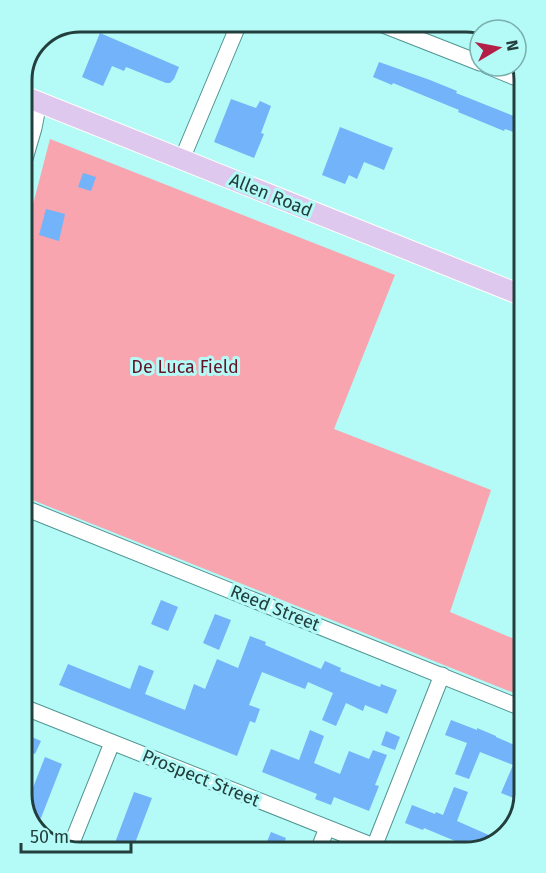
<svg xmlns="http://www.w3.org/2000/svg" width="546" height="873" font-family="'Fira Sans',sans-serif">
  <rect width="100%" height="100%" fill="#b4faf6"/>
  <polygon fill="#f8a5af" points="50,139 395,275 334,429 491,490 450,612 524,643 524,697 25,497 23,243"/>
  <g fill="#73b3f9">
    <polygon points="100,33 179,67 174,79 170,83 166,83 126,67 124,71 112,66 103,86 82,77"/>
    <polygon points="379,62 430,80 457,91 456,93 519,118 519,134 505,129 504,131 458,112 459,110 393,83 392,85 373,77"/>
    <polygon points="231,99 256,108 260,101 271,106 261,133 264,134 254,158 214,142"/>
    <polygon points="340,127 393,148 384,170 364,162 357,179 349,175 345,184 322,175"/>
    <polygon points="83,173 96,177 91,191 78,187"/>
    <polygon points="46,209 65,214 59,241 39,235"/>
    <polygon points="161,600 178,607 168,631 151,624"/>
    <polygon points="215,614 231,620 219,650 203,643"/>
    <polygon points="250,636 266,642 265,645 321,669 325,661 341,668 340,671 380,687 381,684 397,690 387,714 365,705 363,711 346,703 336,726 322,720 333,693 308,682 305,689 262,672 249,705 260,709 255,723 250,721 237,756 59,685 68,664 130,689 139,665 154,671 145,694 185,710 194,684 205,689 217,659 238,668"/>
    <polygon points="451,720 477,730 477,728 496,736 496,737 519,747 519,748 524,736 525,776 516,799 501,793 513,765 480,752 469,779 455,774 467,743 445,735"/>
    <polygon points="310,730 324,736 314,763 340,774 349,751 369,759 373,750 387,755 375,785 379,786 369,811 334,797 331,805 315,799 317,794 262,772 271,749 299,760"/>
    <polygon points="386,731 400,737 395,750 381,745"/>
    <polygon points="27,735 41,741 35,754 27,751"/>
    <polygon points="45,757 62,764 41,818 27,813 27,803"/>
    <polygon points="454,787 468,792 457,821 500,840 493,846 467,846 424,828 423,830 405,823 412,805 435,814 436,812 443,815"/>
    <polygon points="134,792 152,798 132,851 121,851 113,848"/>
    <polygon points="271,832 286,838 282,849 264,849"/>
  </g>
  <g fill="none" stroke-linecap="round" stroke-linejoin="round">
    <defs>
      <g id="minor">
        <polyline points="373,21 480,63"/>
        <polyline points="487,66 519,79"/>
        <polyline points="182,159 240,21"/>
        <polyline points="22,169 34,128 39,102"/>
        <polyline points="25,508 524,709"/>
        <polyline points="26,708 376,847"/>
        <polyline points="374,847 442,675"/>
        <polyline points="319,848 327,828"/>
        <polyline points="69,850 112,743"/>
      </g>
      <polyline id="major" points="21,95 521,295"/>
    </defs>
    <use href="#minor" stroke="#529592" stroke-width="17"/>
    <use href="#major" stroke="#fff" stroke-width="22"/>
    <use href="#minor" stroke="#fff" stroke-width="15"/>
    <use href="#major" stroke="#dfc8ee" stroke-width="20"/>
  </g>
  <g text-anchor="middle" stroke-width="6" stroke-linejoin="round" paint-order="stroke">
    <g font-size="18" fill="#223e3d" stroke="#b4faf6">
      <text transform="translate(271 195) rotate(22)" y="6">Allen Road</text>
      <text transform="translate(275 608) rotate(22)" y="6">Reed Street</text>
      <text transform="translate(201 778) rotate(22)" y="6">Prospect Street</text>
    </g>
    <g font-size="18" fill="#621527" stroke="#b4faf6">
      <text x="185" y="373">De Luca Field</text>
    </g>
  </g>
  <path d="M0 0H546V873H0ZM80 32H466A48 48 0 0 1 514 80V794A48 48 0 0 1 466 842H80A48 48 0 0 1 32 794V80A48 48 0 0 1 80 32Z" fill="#b4faf6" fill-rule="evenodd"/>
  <path fill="none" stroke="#223e3d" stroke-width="3" d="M80 32H466A48 48 0 0 1 514 80V794A48 48 0 0 1 466 842H80A48 48 0 0 1 32 794V80A48 48 0 0 1 80 32Z"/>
  <g transform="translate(498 48) rotate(80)"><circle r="28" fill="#b4faf6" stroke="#7aafac" stroke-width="1.5"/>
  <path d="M0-4.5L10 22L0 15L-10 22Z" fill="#b22048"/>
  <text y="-9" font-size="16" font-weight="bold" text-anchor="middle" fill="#223e3d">N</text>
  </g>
  <path d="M21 843v9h110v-9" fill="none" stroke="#223e3d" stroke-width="3"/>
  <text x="30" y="843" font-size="18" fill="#223e3d" stroke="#b4faf6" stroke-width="4.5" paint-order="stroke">50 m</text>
</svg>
